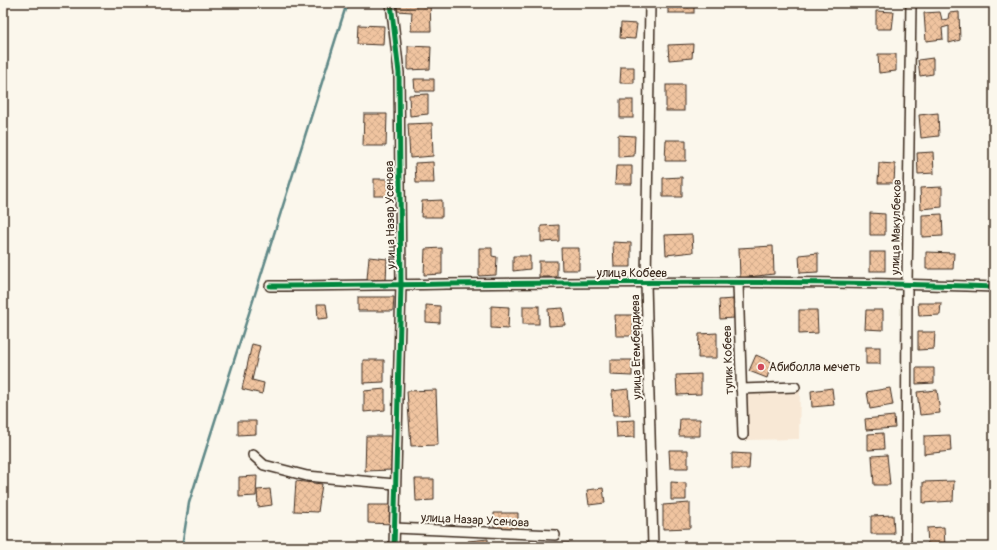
<svg xmlns="http://www.w3.org/2000/svg" width="997" height="550" font-family="Pangolin,sans-serif">
  <defs>
    <pattern id="building-cross-hatch" width="8" height="8" patternUnits="userSpaceOnUse"><rect width="8" height="8" fill="#f0c4a0"/><path d="M0 0l8 8M0 8l8-8" fill="none" stroke="#cfa989"/></pattern>
  </defs>
  <rect width="100%" height="100%" fill="#fbf7ec"/>
  <filter id="ink" filterUnits="userSpaceOnUse"><feTurbulence type="fractalNoise" baseFrequency=".025" numOctaves="2"/><feDisplacementMap in="SourceGraphic" scale="8" xChannelSelector="R" yChannelSelector="G"/><feConvolveMatrix kernelMatrix="1 2 1 2 8 2 1 2 1" color-interpolation-filters="sRGB"/></filter>
  <g filter="url(#ink)">
    <polygon fill="#f8e8d5" points="800,390 799,439 747,440 747,391"/>
    <g fill="none" stroke-linecap="round" stroke-linejoin="round">
      <polyline stroke="#5e8887" stroke-width="2.5" points="182,547 189,503 347,3"/>
    </g>
    <g fill="url(#building-cross-hatch)" stroke="#3b2a1e">
      <polygon points="397,3 430,3 431,31 411,31 412,12 397,11"/>
      <polygon points="619,3 638,3 638,5 619,6"/>
      <rect x="668" y="3" width="26" height="10"/>
      <rect x="927" y="3" width="19" height="3"/>
      <polygon points="876,11 894,12 892,29 876,29"/>
      <polygon points="940,12 942,20 948,19 949,13 959,12 960,40 949,43 949,26 942,28 943,39 926,41 924,13"/>
      <polygon points="621,23 637,24 635,39 620,38"/>
      <polygon points="359,25 384,26 383,45 358,44"/>
      <polygon points="693,44 692,58 669,60 668,45"/>
      <polygon points="408,46 431,47 430,69 408,70"/>
      <polygon points="878,54 896,54 896,71 879,73"/>
      <polygon points="933,58 933,74 920,76 918,60"/>
      <polygon points="621,67 634,67 634,83 620,83"/>
      <polygon points="414,79 434,79 434,91 415,91"/>
      <rect x="666" y="85" width="18" height="26"/>
      <polygon points="428,94 428,114 410,116 409,95"/>
      <rect x="620" y="100" width="13" height="18"/>
      <polygon points="938,113 939,136 921,138 919,115"/>
      <polygon points="364,114 387,114 386,146 363,146"/>
      <polygon points="432,123 433,156 410,158 408,124"/>
      <polygon points="618,135 635,136 634,156 618,157"/>
      <polygon points="666,140 686,140 686,161 665,161"/>
      <polygon points="933,152 934,173 918,174 917,153"/>
      <polygon points="433,162 434,183 416,183 415,163"/>
      <polygon points="879,163 895,164 894,183 878,183"/>
      <polygon points="616,166 632,166 632,184 615,184"/>
      <polygon points="682,177 682,197 663,197 663,178"/>
      <rect x="374" y="179" width="14" height="17"/>
      <polygon points="942,187 942,207 921,209 920,188"/>
      <polygon points="442,200 442,217 421,217 422,201"/>
      <polygon points="870,213 885,214 885,235 870,235"/>
      <polygon points="942,214 943,236 922,237 922,215"/>
      <polygon points="559,225 559,241 541,242 541,226"/>
      <polygon points="692,234 693,252 666,255 665,235"/>
      <polygon points="613,242 631,243 631,267 614,267"/>
      <polygon points="773,246 774,274 740,278 739,248"/>
      <polygon points="442,248 442,274 424,275 425,249"/>
      <polygon points="479,248 492,248 492,256 497,257 496,275 479,276"/>
      <polygon points="561,248 579,248 579,270 562,270"/>
      <rect x="870" y="252" width="15" height="19"/>
      <polygon points="926,252 954,253 953,269 926,269"/>
      <polygon points="818,253 818,272 800,273 799,255"/>
      <polygon points="513,256 530,256 530,269 513,271"/>
      <polygon points="369,257 387,259 386,281 367,279"/>
      <rect x="539" y="261" width="18" height="16"/>
      <polygon points="358,297 394,297 393,311 358,311"/>
      <polygon points="734,299 734,318 720,319 719,300"/>
      <polygon points="918,303 941,303 940,315 919,316"/>
      <polygon points="317,304 326,304 328,318 318,319"/>
      <polygon points="426,305 440,306 440,323 426,322"/>
      <polygon points="491,306 509,307 508,329 491,328"/>
      <rect x="523" y="306" width="16" height="18"/>
      <polygon points="563,308 565,325 549,326 548,309"/>
      <polygon points="799,310 817,310 818,333 799,334"/>
      <polygon points="866,310 883,310 883,330 865,329"/>
      <polygon points="615,315 633,315 633,336 616,336"/>
      <polygon points="918,332 935,332 934,349 918,350"/>
      <polygon points="717,333 717,358 698,358 699,334"/>
      <polygon points="252,344 260,346 252,380 264,383 262,394 242,389"/>
      <rect x="866" y="347" width="14" height="17"/>
      <polygon points="756,355 772,362 767,378 749,371"/>
      <polygon points="363,360 384,360 384,382 363,383"/>
      <polygon points="610,360 632,360 632,376 610,375"/>
      <polygon points="916,368 934,368 934,383 916,384"/>
      <polygon points="701,374 701,394 677,395 676,375"/>
      <polygon points="832,388 834,405 812,407 811,391"/>
      <polygon points="890,388 893,405 870,409 867,392"/>
      <polygon points="385,389 385,410 364,412 364,391"/>
      <polygon points="628,389 630,415 613,415 612,391"/>
      <polygon points="436,390 438,445 411,446 407,391"/>
      <polygon points="937,390 940,413 920,415 917,392"/>
      <polygon points="894,416 895,428 866,430 865,419"/>
      <polygon points="680,419 700,419 700,436 679,436"/>
      <polygon points="635,420 635,437 617,438 616,421"/>
      <polygon points="238,421 256,421 256,434 238,435"/>
      <polygon points="883,433 884,449 868,450 868,434"/>
      <polygon points="950,435 951,451 924,454 924,436"/>
      <polygon points="366,436 392,436 392,470 365,471"/>
      <polygon points="669,450 688,450 688,468 670,468"/>
      <polygon points="732,453 750,454 749,469 732,469"/>
      <polygon points="887,455 890,485 874,485 872,456"/>
      <polygon points="257,476 256,496 239,497 239,477"/>
      <polygon points="415,479 434,479 434,500 416,501"/>
      <polygon points="296,481 322,484 318,512 294,511"/>
      <polygon points="954,481 953,501 923,503 923,482"/>
      <polygon points="671,482 686,483 686,500 671,500"/>
      <polygon points="603,488 605,503 589,505 587,490"/>
      <polygon points="270,489 272,505 258,507 257,490"/>
      <polygon points="690,503 690,528 663,529 663,505"/>
      <polygon points="368,505 393,505 393,524 368,523"/>
      <polygon points="494,513 518,513 518,530 494,529"/>
      <polygon points="893,515 894,534 871,534 871,516"/>
      <polygon points="944,527 945,547 928,547 927,528"/>
      <polygon points="488,539 488,547 468,547 468,541"/>
      <polygon points="554,543 569,543 570,547 554,547"/>
    </g>
    <g fill="none" stroke-linecap="round" stroke-linejoin="round">
      <defs>
        <g id="minor">
          <polyline points="391,3 399,73 401,285 394,547"/>
          <polyline points="650,3 646,283 653,547"/>
          <polyline points="738,283 743,435"/>
          <path d="M270,286C511,284 753,278 994,287"/>
          <polyline points="741,389 795,387"/>
          <polyline points="253,455 264,465 307,476 395,484"/>
          <polyline points="394,528 555,535"/>
          <polyline points="906,547 907,283 911,3"/>
        </g>
      </defs>
      <use href="#minor" stroke="#3b2a1e" stroke-width="12"/>
      <use href="#minor" stroke="#fbf7ec" stroke-width="9"/>
      <defs>
        <g id="cycleway">
          <polyline points="391,3 399,73 401,285 394,547"/>
          <path d="M270,286C511,284 753,278 994,287"/>
        </g>
      </defs>
      <use href="#cycleway" stroke="#fbf7ec" stroke-width="8"/>
      <use href="#cycleway" stroke="#00873e" stroke-width="5"/>
    </g>
  </g>
  <circle fill="#d1495b" stroke="#fbf7ec" stroke-width="1.5" cx="761" cy="367" r="4"/>
  <g text-anchor="middle" stroke-width="4" stroke-linejoin="round" paint-order="stroke">
    <g font-size="12" fill="#3b2a1e" stroke="#fbf7ec">
      <text transform="translate(390 215) rotate(-91)" y="4">улица Назар Усенова</text>
      <text transform="translate(896 227) rotate(-89)" y="4">улица Макулбеков</text>
      <text x="632" y="277">улица Кобеев</text>
      <text transform="translate(636 347) rotate(-91)" y="4">улица Егембердиева</text>
      <text transform="translate(728 360) rotate(-92)" y="4">тупик Кобеев</text>
      <text transform="translate(475 520) rotate(3)" y="4">улица Назар Усенова</text>
    </g>
    <g font-size="12" fill="#3b2a1e" stroke="#fbf7ec" text-anchor="start">
      <text x="769" y="371">Абиболла мечеть</text>
    </g>
  </g>
  <rect width="997" height="550" fill="none" stroke="#fbf7ec" stroke-width="16"/>
  <rect x="8" y="8" width="981" height="534" fill="none" stroke="#3b2a1e" stroke-width="1.5" filter="url(#ink)"/>
</svg>
